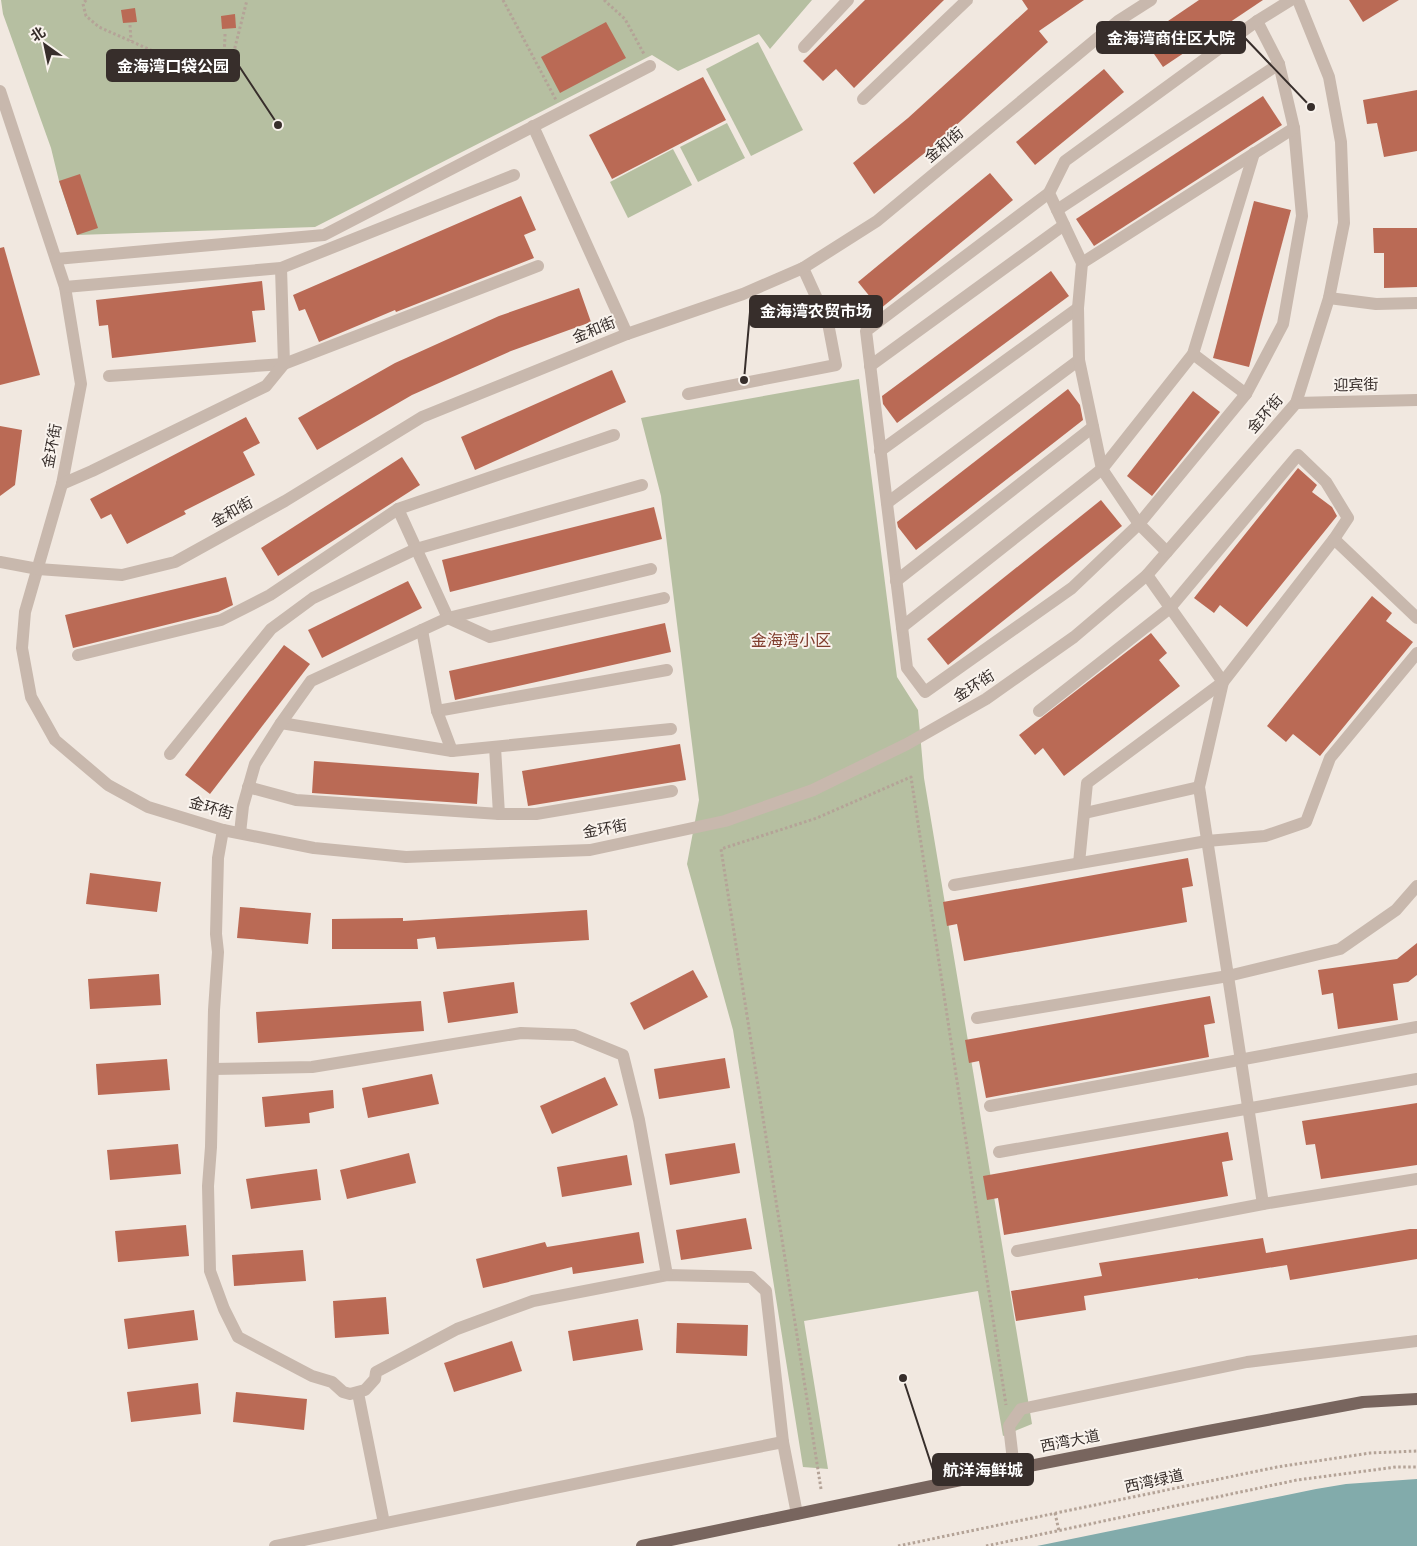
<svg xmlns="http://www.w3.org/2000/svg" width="1417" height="1546" font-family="Inter,'Noto Sans SC',sans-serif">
  <rect width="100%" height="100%" fill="#f1e8e0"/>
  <g fill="#b6bfa1">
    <polygon points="1,0 812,0 770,49 759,34 678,71 652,55 315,227 77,235 59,181 51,148 3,14"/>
    <polygon points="758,42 803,130 751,156 706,69"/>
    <polygon points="727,123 745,158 698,182 680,147"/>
    <polygon points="673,149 692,185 628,218 610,182"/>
    <polygon points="859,379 897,677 918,710 924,778 1032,1424 1003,1436 978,1291 804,1321 828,1469 803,1467 733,1030 687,864 699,800 661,496 641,418"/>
  </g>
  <polygon fill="#82abab" points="1417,1479 1417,1546 1037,1546 1316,1489 1346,1484"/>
  <g fill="#ba6a55">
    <polygon points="865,0 944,0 854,88 836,69 823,81 803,61"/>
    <polygon points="1022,0 1084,0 1039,31 1048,42 932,147 874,194 853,163 908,118 1028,9"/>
    <polygon points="1199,0 1263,0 1163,67 1143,38"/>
    <polygon points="1349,0 1399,0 1363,22"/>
    <polygon points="135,8 137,22 123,23 121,10"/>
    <polygon points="235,14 236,28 222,29 221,16"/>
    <polygon points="606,22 626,58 560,93 541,57"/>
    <polygon points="1104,69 1124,92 1035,165 1016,142"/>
    <polygon points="703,77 726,120 612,179 589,135"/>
    <polygon points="1417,90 1417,151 1384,157 1377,123 1367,124 1363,100"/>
    <polygon points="1263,96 1282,125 1094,246 1076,219"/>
    <polygon points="990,173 1013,200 880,309 858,282"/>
    <polygon points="80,174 98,228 77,235 59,181"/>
    <polygon points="521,196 536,230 524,235 534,258 396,312 395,310 319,342 305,309 299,311 293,295"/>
    <polygon points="1254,201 1291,210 1249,367 1213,358"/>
    <polygon points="1373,228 1417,228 1417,287 1384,288 1384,253 1374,253"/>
    <polygon points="4,247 40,375 0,385 0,248"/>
    <polygon points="1051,271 1069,296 897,423 883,404 882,396"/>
    <polygon points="262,281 265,310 252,311 256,342 112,358 108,325 99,326 96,300"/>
    <polygon points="579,288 591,322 511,351 412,395 317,450 298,418 395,363 499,316"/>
    <polygon points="612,370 626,402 475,470 461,437"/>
    <polygon points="1068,389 1080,405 1083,420 916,550 898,527 897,522"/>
    <polygon points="1193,391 1220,412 1152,496 1127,476"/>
    <polygon points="246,417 260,443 243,452 255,475 184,511 186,514 127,544 111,514 101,519 90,499"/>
    <polygon points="0,426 22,430 15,485 0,496"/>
    <polygon points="402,457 420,485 278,576 261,548"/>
    <polygon points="1298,468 1317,485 1312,492 1332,507 1337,516 1247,627 1220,605 1214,613 1194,598"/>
    <polygon points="1101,500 1122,526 948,665 927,639"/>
    <polygon points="654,507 662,539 450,592 442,560"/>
    <polygon points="226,577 233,605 218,612 73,648 65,615"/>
    <polygon points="408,581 422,608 322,658 308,630"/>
    <polygon points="1372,596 1392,613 1386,621 1413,642 1320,756 1293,734 1286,742 1267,726"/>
    <polygon points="665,623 671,652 455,700 449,671"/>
    <polygon points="1151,633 1167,653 1159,660 1180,686 1064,776 1043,748 1035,755 1019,735"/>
    <polygon points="284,645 310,664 210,794 185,775"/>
    <polygon points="680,744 686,780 528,806 522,771"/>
    <polygon points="314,761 479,773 477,804 312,793"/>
    <polygon points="1188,858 1193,886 1182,888 1187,922 964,961 957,924 947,926 943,902"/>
    <polygon points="90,873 161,882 157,912 86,904"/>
    <polygon points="240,907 311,913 308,944 237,938"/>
    <polygon points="587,910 589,940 437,949 435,937 417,939 418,949 332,949 332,919 403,918 403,921"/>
    <polygon points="1417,943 1417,975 1408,982 1393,984 1398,1020 1338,1029 1333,993 1322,995 1318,970 1397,959"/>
    <polygon points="693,970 708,997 644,1030 630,1003"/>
    <polygon points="159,974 161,1005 90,1009 88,979"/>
    <polygon points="514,982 518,1013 448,1023 443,992"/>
    <polygon points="1210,996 1215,1023 1204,1025 1209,1057 986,1098 979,1061 969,1063 965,1040"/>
    <polygon points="421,1001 424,1031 258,1043 256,1012"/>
    <polygon points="725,1058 730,1088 659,1099 654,1069"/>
    <polygon points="167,1059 170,1090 98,1095 96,1064"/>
    <polygon points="432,1074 439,1104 368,1118 362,1088"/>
    <polygon points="605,1077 618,1105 552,1134 540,1106"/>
    <polygon points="333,1090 334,1108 309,1113 310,1123 265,1127 262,1097"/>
    <polygon points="1417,1103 1417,1165 1321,1179 1315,1144 1306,1145 1302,1121"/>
    <polygon points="1228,1132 1233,1160 1222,1162 1228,1196 1004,1235 998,1198 987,1200 983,1176"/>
    <polygon points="735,1143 740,1173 670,1185 665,1154"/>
    <polygon points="178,1144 181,1174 110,1180 107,1150"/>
    <polygon points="409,1153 416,1183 347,1199 340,1170"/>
    <polygon points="627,1155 632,1185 562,1197 557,1167"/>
    <polygon points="317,1169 321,1200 251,1209 246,1179"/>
    <polygon points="746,1218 752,1249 681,1260 676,1230"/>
    <polygon points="186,1225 189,1256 118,1262 115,1231"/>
    <polygon points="1410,1229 1417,1229 1417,1259 1290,1280 1287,1265 1198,1279 1198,1278 1084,1296 1086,1310 1016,1321 1011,1291 1102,1276 1099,1263 1263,1238 1266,1253"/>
    <polygon points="639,1232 644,1263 573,1274 572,1267 483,1288 476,1259 545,1242 547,1247"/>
    <polygon points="303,1250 306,1281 234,1286 232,1255"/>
    <polygon points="386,1297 389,1334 335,1338 333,1301"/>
    <polygon points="194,1310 198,1340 128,1349 124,1319"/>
    <polygon points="638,1319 643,1350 573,1361 568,1331"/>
    <polygon points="677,1323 748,1325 747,1356 676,1353"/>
    <polygon points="512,1341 522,1371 454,1392 444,1363"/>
    <polygon points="198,1383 201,1414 131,1422 127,1392"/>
    <polygon points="236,1392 307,1399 304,1430 233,1422"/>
  </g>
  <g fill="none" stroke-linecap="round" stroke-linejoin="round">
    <g stroke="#b4a397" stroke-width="3" stroke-dasharray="2.5 2.5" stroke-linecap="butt">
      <polyline points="86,0 83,4 86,16 99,27 162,55 187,74 206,78 222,74 231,63 247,0"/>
      <polyline points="503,0 556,100"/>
      <polyline points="604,0 625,19 644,54"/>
      <polyline points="130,25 131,41"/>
      <path d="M225,34C225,45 222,57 231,63"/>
      <polyline points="821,1489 721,849 817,818 911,777 1006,1405"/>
      <polyline points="1055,1513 1059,1531"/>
      <polyline points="898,1546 1277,1467 1370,1453 1417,1451"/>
      <polyline points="986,1546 1297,1480 1396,1467 1417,1467"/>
    </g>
    <g stroke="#c8b8ad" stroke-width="12">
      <polyline points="804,47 848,0"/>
      <polyline points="0,91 65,287 81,384 62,484 25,612 22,648 31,697 55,740 108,785 148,807 223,830 314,848 406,857 590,850 725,821 813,790 907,744 986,699 1074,637 1147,575 1296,403 1329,298 1344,223 1341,142 1329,77 1298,0"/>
      <polyline points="863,99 967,0"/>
      <polyline points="533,126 627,334"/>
      <polyline points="1049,193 866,331 907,668 925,692 1072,588 1139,524 1246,394 1283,324 1302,216 1294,128 1279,64 1257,21"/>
      <polyline points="1057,210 1279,64"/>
      <polyline points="56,259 324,235 650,66"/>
      <polyline points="1082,263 1294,128"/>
      <polyline points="65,287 281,268 514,175"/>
      <polyline points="1329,298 1376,304 1417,303"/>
      <polyline points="1193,354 1246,394"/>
      <polyline points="870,366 1064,225"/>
      <polyline points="109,376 284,364 538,266"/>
      <polyline points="688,394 836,365 828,323 803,268"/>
      <polyline points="1296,403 1417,400"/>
      <polyline points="880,451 1078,308"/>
      <polyline points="62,484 92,471 266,386 284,364 281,268"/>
      <polyline points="887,503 1079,360"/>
      <polyline points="398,509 448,618 490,637 664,598"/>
      <polyline points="1167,552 1139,524 1102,469 1079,360 1078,308 1082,263 1049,193 1065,161 1257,21 1291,0"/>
      <polyline points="0,562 38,569 122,575 175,562 285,501 422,417 627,334 743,294 803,268 877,221 1118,21 1151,0"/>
      <polyline points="1147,575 1223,682 1199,787 1263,1204"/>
      <polyline points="896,581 1093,427"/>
      <polyline points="902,627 1102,469 1193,354 1254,153"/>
      <polyline points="422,630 437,711 452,751"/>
      <polyline points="78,655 221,620 270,595 398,509 614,435"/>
      <polyline points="437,711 667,670"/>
      <polyline points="1039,711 1170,608 1298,455 1326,482 1348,518 1334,539"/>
      <polyline points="281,723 452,751 671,729"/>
      <polyline points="495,747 499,814"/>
      <polyline points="170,754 271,629 313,598 416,549 642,485"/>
      <polyline points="248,787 296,800 499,814 536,814 672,791"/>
      <polyline points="1085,813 1199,787"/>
      <polyline points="223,830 218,858 216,934 218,952 214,1010 211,1147 208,1186 210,1271 224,1309 238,1337 312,1376 332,1382 343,1392 350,1394 365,1390 375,1379 376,1372 457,1329 533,1301 667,1275 751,1277 766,1291 783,1442 797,1514"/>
      <polyline points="240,833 243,806 255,764 281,723 311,681 448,618 651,569"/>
      <polyline points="1079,863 1087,783 1223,682 1334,539 1417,618"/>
      <polyline points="954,885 1207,841 1265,836 1306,822 1330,758 1417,653"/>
      <polyline points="977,1018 1228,976 1340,949 1396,910 1417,886"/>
      <polyline points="213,1069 312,1067 521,1033 574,1035 623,1055 639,1120 667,1275"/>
      <polyline points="990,1106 1417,1027"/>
      <polyline points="999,1152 1417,1079"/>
      <polyline points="1017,1251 1263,1204 1417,1179"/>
      <polyline points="358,1393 384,1523"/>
      <polyline points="1014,1469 1009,1426 1021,1409 1247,1362 1417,1341"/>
      <polyline points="275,1546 627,1473 783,1442"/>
    </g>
    <polyline stroke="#78655e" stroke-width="12" points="642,1546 1014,1469 1203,1432 1363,1402 1417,1399"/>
  </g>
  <g text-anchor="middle" stroke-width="4" stroke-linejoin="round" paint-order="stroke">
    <g font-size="15" fill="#372e2b" stroke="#f9f3ed">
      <text transform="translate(944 145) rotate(-40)" y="5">金和街</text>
      <text transform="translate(594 330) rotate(-22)" y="5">金和街</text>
      <text transform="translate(1356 385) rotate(-1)" y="5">迎宾街</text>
      <text transform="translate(1265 414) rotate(-49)" y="5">金环街</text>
      <text transform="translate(52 446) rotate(-79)" y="5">金环街</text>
      <text transform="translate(232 512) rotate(-29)" y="5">金和街</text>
      <text transform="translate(974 686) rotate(-32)" y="5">金环街</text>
      <text transform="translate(211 808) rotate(16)" y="5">金环街</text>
      <text transform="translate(605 829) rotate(-10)" y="5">金环街</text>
      <text transform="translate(1070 1441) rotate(-11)" y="5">西湾大道</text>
      <text transform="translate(1154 1481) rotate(-12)" y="5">西湾绿道</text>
    </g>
    <g font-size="16" fill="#7f3c2c" stroke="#f9f3ed">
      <text x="791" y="646">金海湾小区</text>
    </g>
  </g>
  <path fill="none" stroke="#372e2b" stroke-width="2" d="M1311 107L1245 38M278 125L239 66M744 380L750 312M903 1378L933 1470"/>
  <g fill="#372e2b" stroke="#f9f3ed" stroke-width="2">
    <circle cx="1311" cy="107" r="5"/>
    <circle cx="278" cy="125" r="5"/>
    <circle cx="744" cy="380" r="5"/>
    <circle cx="903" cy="1378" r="5"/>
  </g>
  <g fill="#372e2b" stroke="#372e2b" stroke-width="2">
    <rect x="1097" y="22" width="148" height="31" rx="5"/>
    <rect x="107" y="50" width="132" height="31" rx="5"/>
    <rect x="750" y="296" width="132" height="31" rx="5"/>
    <rect x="933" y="1454" width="100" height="31" rx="5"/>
  </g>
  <g font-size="16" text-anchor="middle" font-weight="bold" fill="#fff">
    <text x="1171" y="44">金海湾商住区大院</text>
    <text x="173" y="72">金海湾口袋公园</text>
    <text x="816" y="317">金海湾农贸市场</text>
    <text x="983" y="1476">航洋海鲜城</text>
  </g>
  <g transform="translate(45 45) rotate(327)" stroke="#f9f3ed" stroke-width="4" paint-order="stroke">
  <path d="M0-4L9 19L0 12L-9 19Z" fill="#372e2b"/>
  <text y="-8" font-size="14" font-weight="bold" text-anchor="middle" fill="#372e2b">北</text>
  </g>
</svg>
